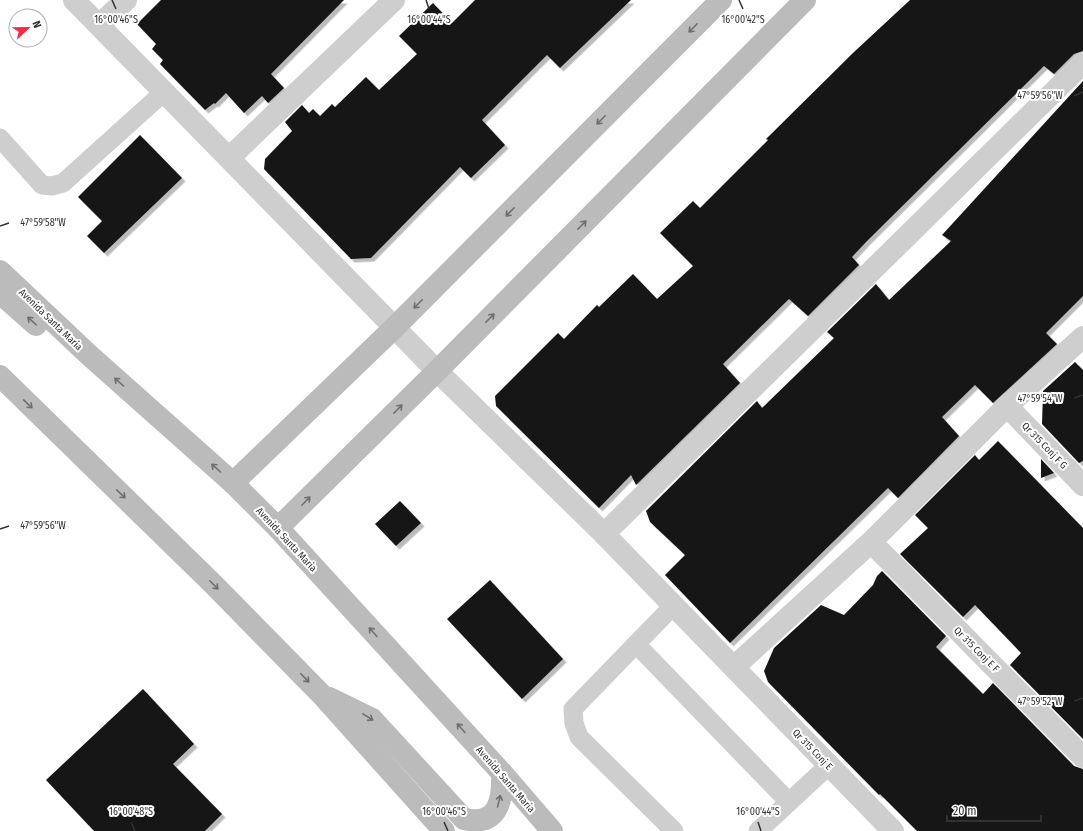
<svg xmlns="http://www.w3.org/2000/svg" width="1083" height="831" font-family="'Fira Sans Condensed',sans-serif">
  <defs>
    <filter id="shadow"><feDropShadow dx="3.5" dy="3.5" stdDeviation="0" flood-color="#0004"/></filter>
  </defs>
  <rect width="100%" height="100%" fill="#fff"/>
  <g fill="#181818" filter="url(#shadow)">
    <polygon points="161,0 344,0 271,74 284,88 268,103 262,96 244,113 226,93 215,104 214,103 205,110 160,64 163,60 152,49 156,44 137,24"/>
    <polygon points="475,0 631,0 560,68 547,55 482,120 505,145 471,178 460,167 371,258 351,259 264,169 265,159 292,131 285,122 302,105 309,113 313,109 320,116 332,104 335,107 366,77 379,90 417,54 399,36 433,3 452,23"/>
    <polygon points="910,0 1083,0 1083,51 1074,54 1054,74 1044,66 867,241 852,257 859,265 808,316 789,299 723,364 740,383 636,485 631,475 599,508 496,406 495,396 558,333 564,339 597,305 599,307 633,274 657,299 693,266 660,233 693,201 700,208 768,140 766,139 854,52"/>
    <polygon points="1083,81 1083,296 1046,333 1057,344 993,403 975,385 942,417 959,436 898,498 888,488 730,643 665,575 685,555 650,522 646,511 757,401 762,408 834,338 827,332 876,284 889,300 951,241 942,235"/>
    <polygon points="140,135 182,178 104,253 87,236 102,221 78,197"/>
    <polygon points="1075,362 1083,370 1083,461 1079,463 1042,424 1043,391"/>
    <polygon points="998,441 1083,528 1083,739 1010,665 1021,653 975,605 963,617 900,554 928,528 915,515 975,455 979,460"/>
    <polygon points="1041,459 1054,473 1041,478"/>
    <polygon points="400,501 421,523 396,546 375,524"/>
    <polygon points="882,571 946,636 936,647 983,694 993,683 1074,766 1083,769 1083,831 917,831 880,794 879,795 768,682 764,671 774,648 821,605 844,615 873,585 877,576"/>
    <polygon points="490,580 563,659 522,699 447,619"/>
    <polygon points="143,689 194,744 173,764 222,814 205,831 94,831 46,780"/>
  </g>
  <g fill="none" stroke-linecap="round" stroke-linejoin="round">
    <g stroke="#cecece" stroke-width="19">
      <polyline points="0,138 42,185 52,186 63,183 164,92"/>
      <polyline points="673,606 573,709 574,723 579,737 674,831"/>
      <polyline points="636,644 789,802"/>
      <polyline points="758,831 828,766"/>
    </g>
    <g stroke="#cecece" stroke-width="22">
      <polyline points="74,0 437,371 604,534 893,831"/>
      <polyline points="99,25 126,0"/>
      <polyline points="229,158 394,0"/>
      <polyline points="1007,406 1083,485"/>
      <polyline points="604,534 1083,63"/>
      <polyline points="871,542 1083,757"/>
      <polyline points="734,667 871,542 1007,406 1083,337"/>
    </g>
    <g stroke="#bbb" stroke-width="22">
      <polyline points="0,271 89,355 233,483 278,528 502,773 552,831"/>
      <polyline points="0,293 36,325"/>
      <polyline points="0,376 212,583 321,694 444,831"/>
      <polyline points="233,483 395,327 721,0"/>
      <polyline points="278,528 437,371 805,0"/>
      <path d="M329,698L372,719L464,819C499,827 503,799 502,773"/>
    </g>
  </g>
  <defs><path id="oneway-shaft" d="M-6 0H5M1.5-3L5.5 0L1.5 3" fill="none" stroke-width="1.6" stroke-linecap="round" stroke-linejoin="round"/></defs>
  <g stroke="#6f6f6f">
    <use href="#oneway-shaft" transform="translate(693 28) rotate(135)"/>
    <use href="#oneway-shaft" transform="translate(601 120) rotate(135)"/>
    <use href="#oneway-shaft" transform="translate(510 212) rotate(135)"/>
    <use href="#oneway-shaft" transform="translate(582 225) rotate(-45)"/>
    <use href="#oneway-shaft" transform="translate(418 304) rotate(135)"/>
    <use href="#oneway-shaft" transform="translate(490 318) rotate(-45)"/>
    <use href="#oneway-shaft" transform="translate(32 321) rotate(-138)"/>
    <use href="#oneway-shaft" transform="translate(119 382) rotate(-138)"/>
    <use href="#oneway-shaft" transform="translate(28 404) rotate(44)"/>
    <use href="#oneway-shaft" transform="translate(398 409) rotate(-45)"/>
    <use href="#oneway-shaft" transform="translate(216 468) rotate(-138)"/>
    <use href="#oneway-shaft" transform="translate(121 494) rotate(44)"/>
    <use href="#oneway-shaft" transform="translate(306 501) rotate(-45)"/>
    <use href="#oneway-shaft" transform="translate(214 585) rotate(45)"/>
    <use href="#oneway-shaft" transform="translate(373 632) rotate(-132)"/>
    <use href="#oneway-shaft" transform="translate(305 678) rotate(46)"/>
    <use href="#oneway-shaft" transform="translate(368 717) rotate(32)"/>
    <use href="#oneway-shaft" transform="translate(461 728) rotate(-132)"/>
    <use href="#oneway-shaft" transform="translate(499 801) rotate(-76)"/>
  </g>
  <path fill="none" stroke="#313131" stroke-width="1.5" d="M112,0L116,9M426,0L429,9M739,0L743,9M1074,96L1083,92M0,226L9,223M1074,398L1083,395M0,529L9,526M1074,701L1083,698M131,822L135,831M444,822L448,831M758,822L761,831"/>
  <g text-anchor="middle" stroke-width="4" stroke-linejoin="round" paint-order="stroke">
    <g font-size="10" fill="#313131" stroke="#fff">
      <text transform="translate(51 319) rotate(44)" y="4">Avenida Santa Maria</text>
      <text transform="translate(1045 445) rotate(46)" y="4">Qr 315 Conj F G</text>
      <text transform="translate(287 539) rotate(47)" y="4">Avenida Santa Maria</text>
      <text transform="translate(977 649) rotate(45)" y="4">Qr 315 Conj E F</text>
      <text transform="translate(813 749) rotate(46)" y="4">Qr 315 Conj E</text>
      <text transform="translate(506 779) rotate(49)" y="4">Avenida Santa Maria</text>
    </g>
  </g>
  <g font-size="10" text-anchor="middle" fill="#313131" stroke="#fff" stroke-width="4" stroke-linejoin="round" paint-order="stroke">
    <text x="116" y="23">16°00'46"S</text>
    <text x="429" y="23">16°00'44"S</text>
    <text x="743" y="23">16°00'42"S</text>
    <text x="1040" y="99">47°59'56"W</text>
    <text x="43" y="226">47°59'58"W</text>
    <text x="1040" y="402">47°59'54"W</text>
    <text x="43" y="529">47°59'56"W</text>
    <text x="1040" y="705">47°59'52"W</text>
    <text x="131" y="815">16°00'48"S</text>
    <text x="444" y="815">16°00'46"S</text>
    <text x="758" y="815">16°00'44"S</text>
  </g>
  <g transform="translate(28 28) rotate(68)"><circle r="19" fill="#ffffff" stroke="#adadad"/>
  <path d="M0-3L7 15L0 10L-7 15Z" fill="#f02b42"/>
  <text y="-6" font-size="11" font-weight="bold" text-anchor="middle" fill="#313131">N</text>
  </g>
  <path d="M947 815v6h94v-6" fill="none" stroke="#313131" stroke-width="2"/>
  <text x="953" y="815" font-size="12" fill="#313131" stroke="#ffffff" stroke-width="3" paint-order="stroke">20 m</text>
</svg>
